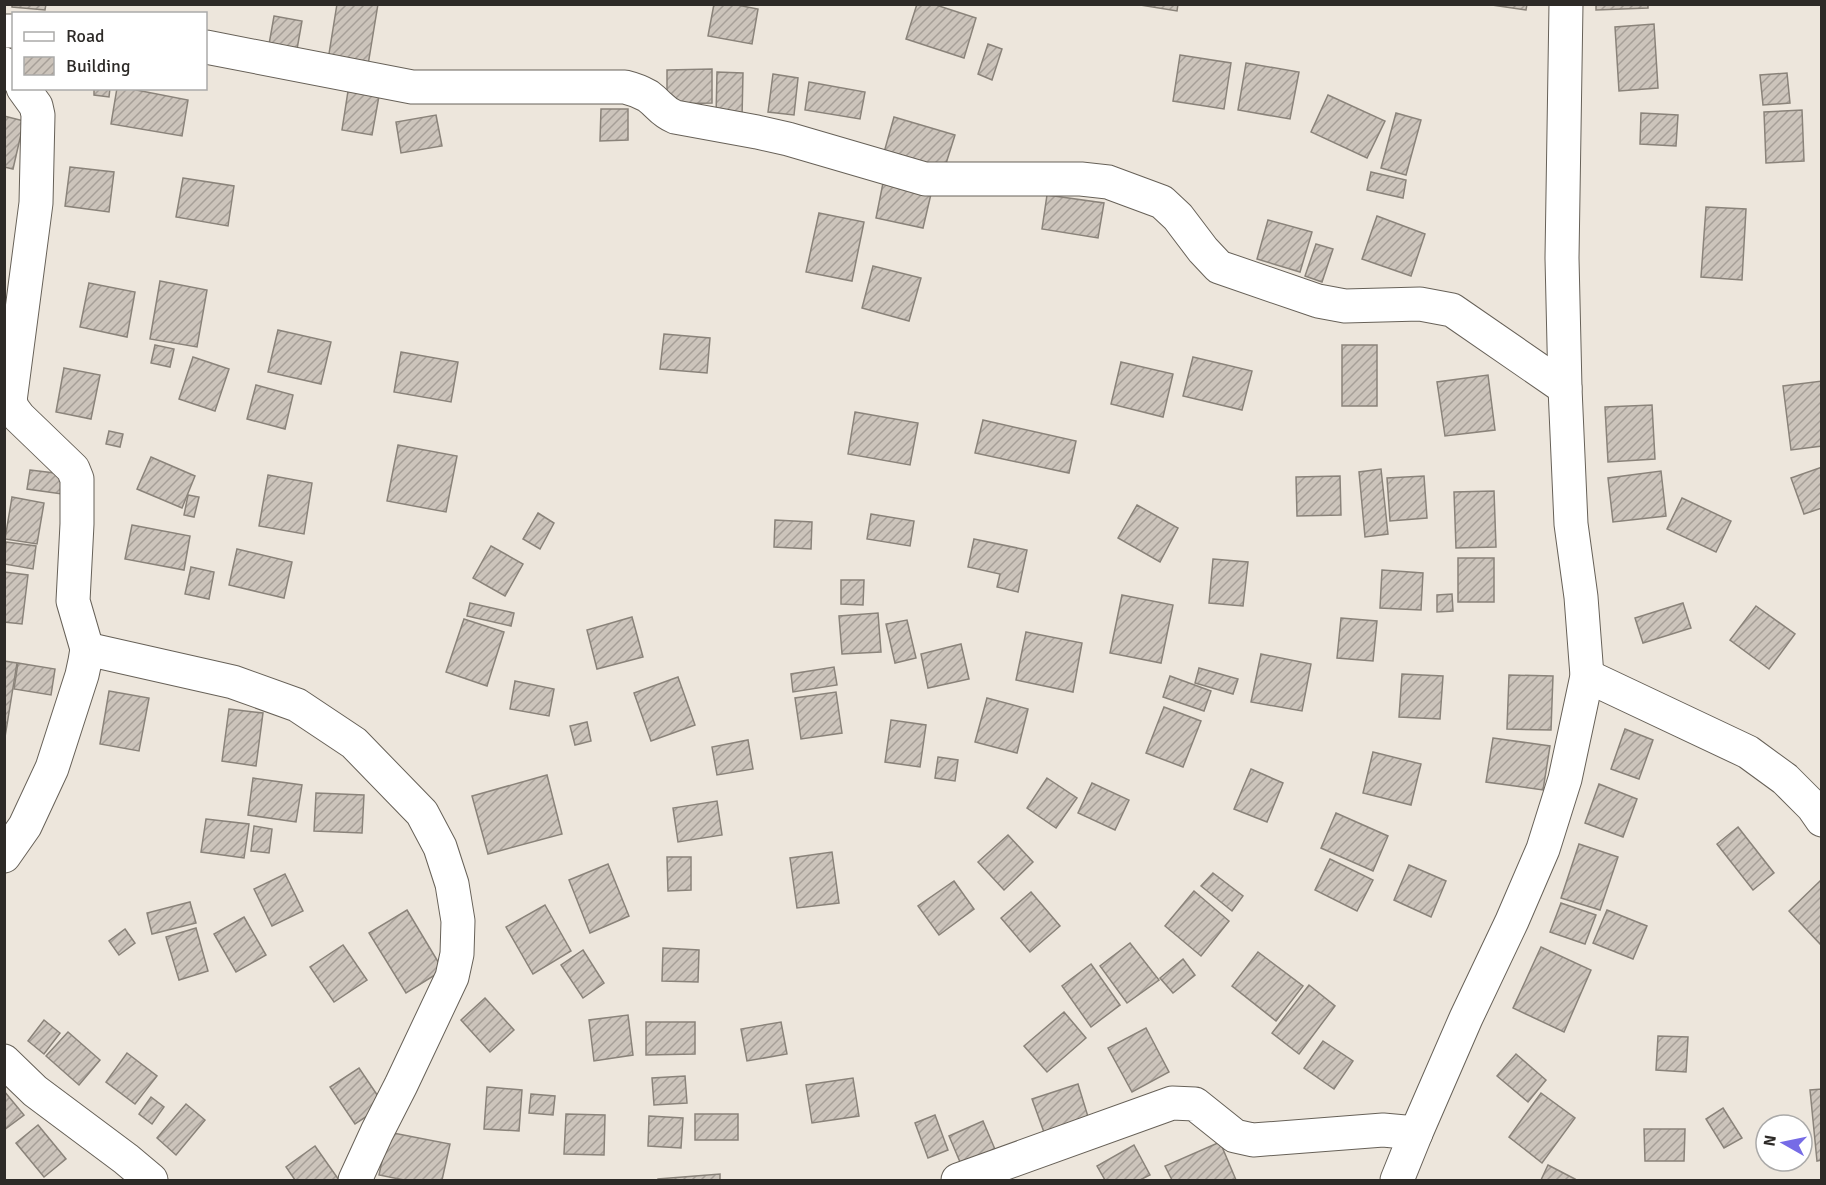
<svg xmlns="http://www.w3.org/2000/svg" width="1826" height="1185" font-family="Signika,sans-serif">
  <defs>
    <pattern id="building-hatch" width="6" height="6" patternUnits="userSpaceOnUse" patternTransform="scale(1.5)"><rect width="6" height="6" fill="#ccc4bb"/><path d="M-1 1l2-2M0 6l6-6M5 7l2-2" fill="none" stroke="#a69f98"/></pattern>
  </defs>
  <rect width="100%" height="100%" fill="#ede6dc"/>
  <g fill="url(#building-hatch)" stroke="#8a837a" stroke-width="1.5">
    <polygon points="12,4 46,4 45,10 12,7"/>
    <polygon points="337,4 378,4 368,65 328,60"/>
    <polygon points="714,4 732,4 758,9 752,44 708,36"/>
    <polygon points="917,4 933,4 976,18 964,58 906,39"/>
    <polygon points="1134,4 1178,4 1177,11"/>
    <polygon points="1485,4 1527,4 1526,10"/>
    <polygon points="1596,4 1648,4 1648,8 1596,10"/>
    <polygon points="274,16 302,21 296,55 268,50"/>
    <polygon points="1654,24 1658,88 1619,91 1615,27"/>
    <polygon points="988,44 1002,49 992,80 978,74"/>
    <polygon points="1180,55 1231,63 1224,109 1173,101"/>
    <polygon points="1246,63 1299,72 1290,119 1238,110"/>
    <polygon points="712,69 712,103 667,104 667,70"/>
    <polygon points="717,72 743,73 742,118 716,117"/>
    <polygon points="1787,73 1790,103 1763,105 1760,75"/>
    <polygon points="773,74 798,78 794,115 768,112"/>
    <polygon points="809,82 865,92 860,119 805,110"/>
    <polygon points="94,88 110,88 109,97 94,95"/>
    <polygon points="117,88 126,88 188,100 182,136 111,124"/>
    <polygon points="348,91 379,96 372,135 342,130"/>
    <polygon points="1328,95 1385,121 1367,158 1311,132"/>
    <polygon points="601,109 628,109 628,140 600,141"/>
    <polygon points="1802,110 1804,161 1766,163 1764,112"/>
    <polygon points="1396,113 1421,120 1406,175 1381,168"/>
    <polygon points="1641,113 1678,115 1676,146 1640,144"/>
    <polygon points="436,115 442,146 401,153 396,122"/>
    <polygon points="4,116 24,121 13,169 4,167"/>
    <polygon points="894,117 955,135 943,173 883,156"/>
    <polygon points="70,167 114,172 109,212 65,206"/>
    <polygon points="1371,172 1406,180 1403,198 1367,190"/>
    <polygon points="183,178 234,186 228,226 176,217"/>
    <polygon points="883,183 931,194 923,228 876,218"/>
    <polygon points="1047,195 1104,203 1098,238 1042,229"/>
    <polygon points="1706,207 1746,209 1742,280 1701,277"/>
    <polygon points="819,213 864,222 852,281 806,272"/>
    <polygon points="1377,216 1425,234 1411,276 1362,259"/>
    <polygon points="1268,220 1312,232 1300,272 1257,259"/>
    <polygon points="1316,244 1333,249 1322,282 1305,276"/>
    <polygon points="873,266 921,278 909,321 862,308"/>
    <polygon points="160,281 207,290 197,347 150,339"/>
    <polygon points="89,283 135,292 127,337 80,327"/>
    <polygon points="278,330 331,342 321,384 268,372"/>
    <polygon points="664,334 710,338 707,373 660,369"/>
    <polygon points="155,345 174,349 170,367 151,363"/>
    <rect x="1342" y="345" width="35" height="61"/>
    <polygon points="401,352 458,362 451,402 394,392"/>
    <polygon points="193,357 229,369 215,411 179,399"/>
    <polygon points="1193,357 1252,371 1242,410 1183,396"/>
    <polygon points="1121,362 1173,374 1163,417 1111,404"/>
    <polygon points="64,368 100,375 91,419 56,412"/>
    <polygon points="1488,375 1495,430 1445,436 1437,382"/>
    <polygon points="1822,381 1822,446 1791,450 1783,386"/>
    <polygon points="256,385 293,395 285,429 247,419"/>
    <polygon points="1652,405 1655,459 1608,462 1605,407"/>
    <polygon points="855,412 918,423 910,465 848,454"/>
    <polygon points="983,420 1076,441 1069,473 975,453"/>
    <polygon points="109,431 123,434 120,447 106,444"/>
    <polygon points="398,445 457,456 446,512 387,501"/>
    <polygon points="151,457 195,476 182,508 137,489"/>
    <polygon points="1822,467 1822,508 1804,514 1791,478"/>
    <polygon points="1381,469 1388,534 1365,537 1359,472"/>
    <polygon points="30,470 71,475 69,495 27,489"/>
    <polygon points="1661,471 1666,516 1613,522 1608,478"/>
    <polygon points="268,475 312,483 304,534 259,526"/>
    <polygon points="1340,476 1341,515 1297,516 1296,477"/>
    <polygon points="1424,476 1427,518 1390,521 1387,478"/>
    <polygon points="1494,491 1496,547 1456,548 1454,492"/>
    <polygon points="188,495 199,497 194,517 184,515"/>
    <polygon points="12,497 44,503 37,544 5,539"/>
    <polygon points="1682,498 1731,521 1716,552 1667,529"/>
    <polygon points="1137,505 1178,528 1160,562 1118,538"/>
    <polygon points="538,513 554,523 540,549 523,539"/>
    <polygon points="871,514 914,521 910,546 867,539"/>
    <polygon points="775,520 812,522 811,549 774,547"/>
    <polygon points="132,525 190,536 184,570 125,559"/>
    <polygon points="974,539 1027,550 1018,592 997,587 1000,574 968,567"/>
    <polygon points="6,542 36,546 33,569 4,564"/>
    <polygon points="491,546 523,564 505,596 473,578"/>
    <polygon points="237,549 292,562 284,598 229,585"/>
    <rect x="1458" y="558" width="36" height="44"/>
    <polygon points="1213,559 1248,562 1243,606 1209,603"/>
    <polygon points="191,567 214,572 209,599 185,594"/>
    <polygon points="1382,570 1423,573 1421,610 1380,608"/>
    <polygon points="4,572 28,575 22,624 4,622"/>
    <polygon points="841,580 864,580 863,605 841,604"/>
    <polygon points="1452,594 1453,611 1437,612 1437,595"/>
    <polygon points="1122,595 1173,605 1161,663 1110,653"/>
    <polygon points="470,603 514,613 511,626 467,616"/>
    <polygon points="1683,603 1691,628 1643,643 1635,618"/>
    <polygon points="1756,606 1795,634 1769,669 1730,640"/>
    <polygon points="878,613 881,652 842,654 839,616"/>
    <polygon points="632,617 643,657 597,669 587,630"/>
    <polygon points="1341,618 1377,621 1373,661 1337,658"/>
    <polygon points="464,619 504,632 487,686 446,672"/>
    <polygon points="907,620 916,658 895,663 886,624"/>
    <polygon points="1026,632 1082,643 1073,692 1016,680"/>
    <polygon points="961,644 969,679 928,688 921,654"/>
    <polygon points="1261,654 1311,664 1302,711 1251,702"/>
    <polygon points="4,661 17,663 5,737 4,737"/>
    <polygon points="18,663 55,669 51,695 14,689"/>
    <polygon points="834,667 837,685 793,692 791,674"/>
    <polygon points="1199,668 1238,679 1233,694 1195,683"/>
    <polygon points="1402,674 1443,676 1440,719 1399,717"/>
    <polygon points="1509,675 1553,676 1551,730 1507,729"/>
    <polygon points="1170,676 1211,691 1204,711 1163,697"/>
    <polygon points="678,677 695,725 651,741 634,693"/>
    <polygon points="515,681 554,689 549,716 510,709"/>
    <polygon points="109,691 149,698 139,751 100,744"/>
    <polygon points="836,692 842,733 801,739 795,698"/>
    <polygon points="987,698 1028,709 1017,753 975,742"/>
    <polygon points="1164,707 1201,721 1183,767 1146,753"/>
    <polygon points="229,709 263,713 256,766 222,761"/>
    <polygon points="891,720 926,725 920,767 885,762"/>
    <polygon points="587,722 591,741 575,745 570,726"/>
    <polygon points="1625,729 1653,740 1639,779 1611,769"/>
    <polygon points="1493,738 1550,746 1543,790 1486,782"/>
    <polygon points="748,740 753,769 717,775 712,747"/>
    <polygon points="1373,752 1421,764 1411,805 1363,793"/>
    <polygon points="938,757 958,760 955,781 935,778"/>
    <polygon points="1251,769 1283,783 1267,822 1234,809"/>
    <polygon points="547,775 562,834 488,854 472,796"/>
    <polygon points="253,778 302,785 296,822 248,815"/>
    <polygon points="1047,778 1077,798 1056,828 1027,808"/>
    <polygon points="1092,783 1129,800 1115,830 1078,813"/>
    <polygon points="1599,784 1637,799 1623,837 1585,823"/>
    <polygon points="316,793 364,795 362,833 314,831"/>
    <polygon points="717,801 722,835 678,842 673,808"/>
    <polygon points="1336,813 1388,836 1373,871 1321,848"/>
    <polygon points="206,819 249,824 244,858 201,852"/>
    <polygon points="254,826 272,829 269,853 251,851"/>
    <polygon points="1738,827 1774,873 1753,890 1717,844"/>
    <polygon points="1008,835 1033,862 1004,890 978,862"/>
    <polygon points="1579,844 1618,857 1600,910 1561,898"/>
    <polygon points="832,852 839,903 797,908 790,858"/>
    <polygon points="667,857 691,857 691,890 668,891"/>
    <polygon points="1330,859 1373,880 1357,911 1315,890"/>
    <polygon points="608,864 629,916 590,933 569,880"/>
    <polygon points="1409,865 1446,881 1431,917 1394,900"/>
    <polygon points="1213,873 1243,896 1232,911 1201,886"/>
    <polygon points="285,874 303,911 272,926 254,889"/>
    <polygon points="954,881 974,909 939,935 918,906"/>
    <polygon points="1820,881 1822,883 1822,946 1789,911"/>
    <polygon points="1194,891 1229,921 1201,956 1165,926"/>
    <polygon points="1031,892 1060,926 1030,952 1001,918"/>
    <polygon points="190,902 196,923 152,934 147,913"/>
    <polygon points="1561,903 1596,915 1585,944 1550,932"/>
    <polygon points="545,905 571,951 533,974 506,927"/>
    <polygon points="407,910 443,970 406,993 369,933"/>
    <polygon points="1607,910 1647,926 1633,959 1593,943"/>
    <polygon points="244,917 266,955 236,972 214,934"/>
    <polygon points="196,928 208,971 179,980 166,937"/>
    <polygon points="125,929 135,943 119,955 109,941"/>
    <polygon points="1130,943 1159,980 1127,1003 1100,966"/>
    <polygon points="343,945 367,980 334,1002 310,967"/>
    <polygon points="1541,947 1591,970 1564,1032 1513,1008"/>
    <polygon points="663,948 699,950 698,982 662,981"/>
    <polygon points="583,950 604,983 583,998 561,965"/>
    <polygon points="1258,952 1303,986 1276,1021 1232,986"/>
    <polygon points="1183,959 1195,975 1173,993 1160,978"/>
    <polygon points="1091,964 1120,1005 1091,1027 1062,986"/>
    <polygon points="1309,985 1335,1006 1299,1054 1272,1033"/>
    <polygon points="485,998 514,1030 490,1052 461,1020"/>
    <polygon points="1064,1012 1086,1038 1047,1072 1024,1046"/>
    <polygon points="628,1015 633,1055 594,1061 589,1020"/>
    <polygon points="44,1020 60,1033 44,1054 28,1041"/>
    <polygon points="646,1022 695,1022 695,1054 646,1055"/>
    <polygon points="781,1022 787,1054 747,1061 741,1029"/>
    <polygon points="1146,1028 1169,1072 1132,1092 1108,1048"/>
    <polygon points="68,1032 100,1060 79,1085 46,1056"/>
    <polygon points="1658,1036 1688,1037 1686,1072 1656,1070"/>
    <polygon points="1323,1041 1353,1061 1334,1089 1304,1068"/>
    <polygon points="127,1053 157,1076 135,1104 106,1082"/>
    <polygon points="1516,1054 1546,1080 1528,1102 1497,1076"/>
    <polygon points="359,1068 384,1105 355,1124 330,1087"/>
    <polygon points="685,1076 687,1103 654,1105 652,1078"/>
    <polygon points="853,1078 859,1116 812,1123 806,1085"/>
    <polygon points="1078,1084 1089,1120 1045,1135 1032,1099"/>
    <polygon points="487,1087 522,1090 519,1131 484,1129"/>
    <polygon points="1822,1089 1822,1160 1817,1161 1810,1090"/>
    <polygon points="4,1091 24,1115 4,1130"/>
    <polygon points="1541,1093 1575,1118 1542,1163 1509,1137"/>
    <polygon points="531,1094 555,1096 553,1115 529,1113"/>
    <polygon points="151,1097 164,1107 152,1124 139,1114"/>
    <polygon points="186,1104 205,1120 176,1155 157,1138"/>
    <polygon points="1723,1108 1742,1138 1724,1148 1706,1119"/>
    <polygon points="566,1114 605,1115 604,1155 564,1154"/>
    <rect x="695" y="1114" width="43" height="26"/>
    <polygon points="935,1115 948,1150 928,1158 915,1123"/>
    <polygon points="649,1116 683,1118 681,1148 648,1146"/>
    <polygon points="983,1121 997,1154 963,1169 949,1136"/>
    <polygon points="38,1125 66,1159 44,1177 16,1143"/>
    <polygon points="1644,1129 1685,1129 1684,1161 1645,1161"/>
    <polygon points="388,1132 450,1144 442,1180 404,1180 379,1175"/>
    <polygon points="1220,1142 1236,1180 1172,1180 1165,1166"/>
    <polygon points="1134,1145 1150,1175 1140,1180 1105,1180 1097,1166"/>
    <polygon points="315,1146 339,1180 295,1180 286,1167"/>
    <polygon points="1548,1165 1575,1179 1574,1180 1541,1180"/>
    <polygon points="720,1174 720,1180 658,1180 658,1179"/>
  </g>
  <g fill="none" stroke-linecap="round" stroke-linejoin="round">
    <defs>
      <g id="minor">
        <polyline points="4,31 14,31"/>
        <path d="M206,47L412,87H625C633,89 641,92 648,96C660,105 661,111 675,117L757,132L788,139L925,179H1081L1108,182L1162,202L1178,217L1203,250L1219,267L1318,301L1345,306L1420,304L1452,310L1565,388"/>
        <polyline points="4,64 14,76"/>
        <polyline points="87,649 233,682 297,705 354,743 422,813 440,847 452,884 458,921 457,954 452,977 401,1085 377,1132 355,1180"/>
        <polyline points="1587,676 1748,752 1785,779 1813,807 1822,820"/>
        <polyline points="4,856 25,826 52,768 82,675 85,661 87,649 73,601 77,524 77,479 73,469 19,417 13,409 10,401 36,203 38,115 36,106 23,88"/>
        <polyline points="4,1061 35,1091 126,1159 151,1180"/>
        <polyline points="958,1180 1172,1103 1195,1104 1235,1136 1253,1140 1383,1130 1416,1133"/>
        <polyline points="1397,1180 1416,1133 1466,1018 1512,921 1543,849 1565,779 1587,676 1581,597 1571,524 1565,388 1562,258 1566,4"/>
      </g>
    </defs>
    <use href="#minor" stroke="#676158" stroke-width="35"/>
    <use href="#minor" stroke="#fff" stroke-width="33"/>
  </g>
  <rect width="1826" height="1185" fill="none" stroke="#2d2a27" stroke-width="12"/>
  <rect x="12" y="12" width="195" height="78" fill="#ffffff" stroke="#abaaa9" stroke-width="1.5"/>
  <rect x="24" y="32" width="30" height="9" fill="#ffffff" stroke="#abaaa9" stroke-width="1.5"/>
  <text x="66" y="42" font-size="18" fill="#2d2a27">Road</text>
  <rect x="24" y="57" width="30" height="18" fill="url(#building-hatch)" stroke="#abaaa9" stroke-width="1.5"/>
  <text x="66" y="72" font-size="18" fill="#2d2a27">Building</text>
  <g transform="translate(1784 1143) rotate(279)"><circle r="28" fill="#ffffff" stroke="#abaaa9" stroke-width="1.5"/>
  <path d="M0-4.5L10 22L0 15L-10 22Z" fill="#766be6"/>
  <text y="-9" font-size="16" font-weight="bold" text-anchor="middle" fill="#2d2a27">N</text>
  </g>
</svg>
